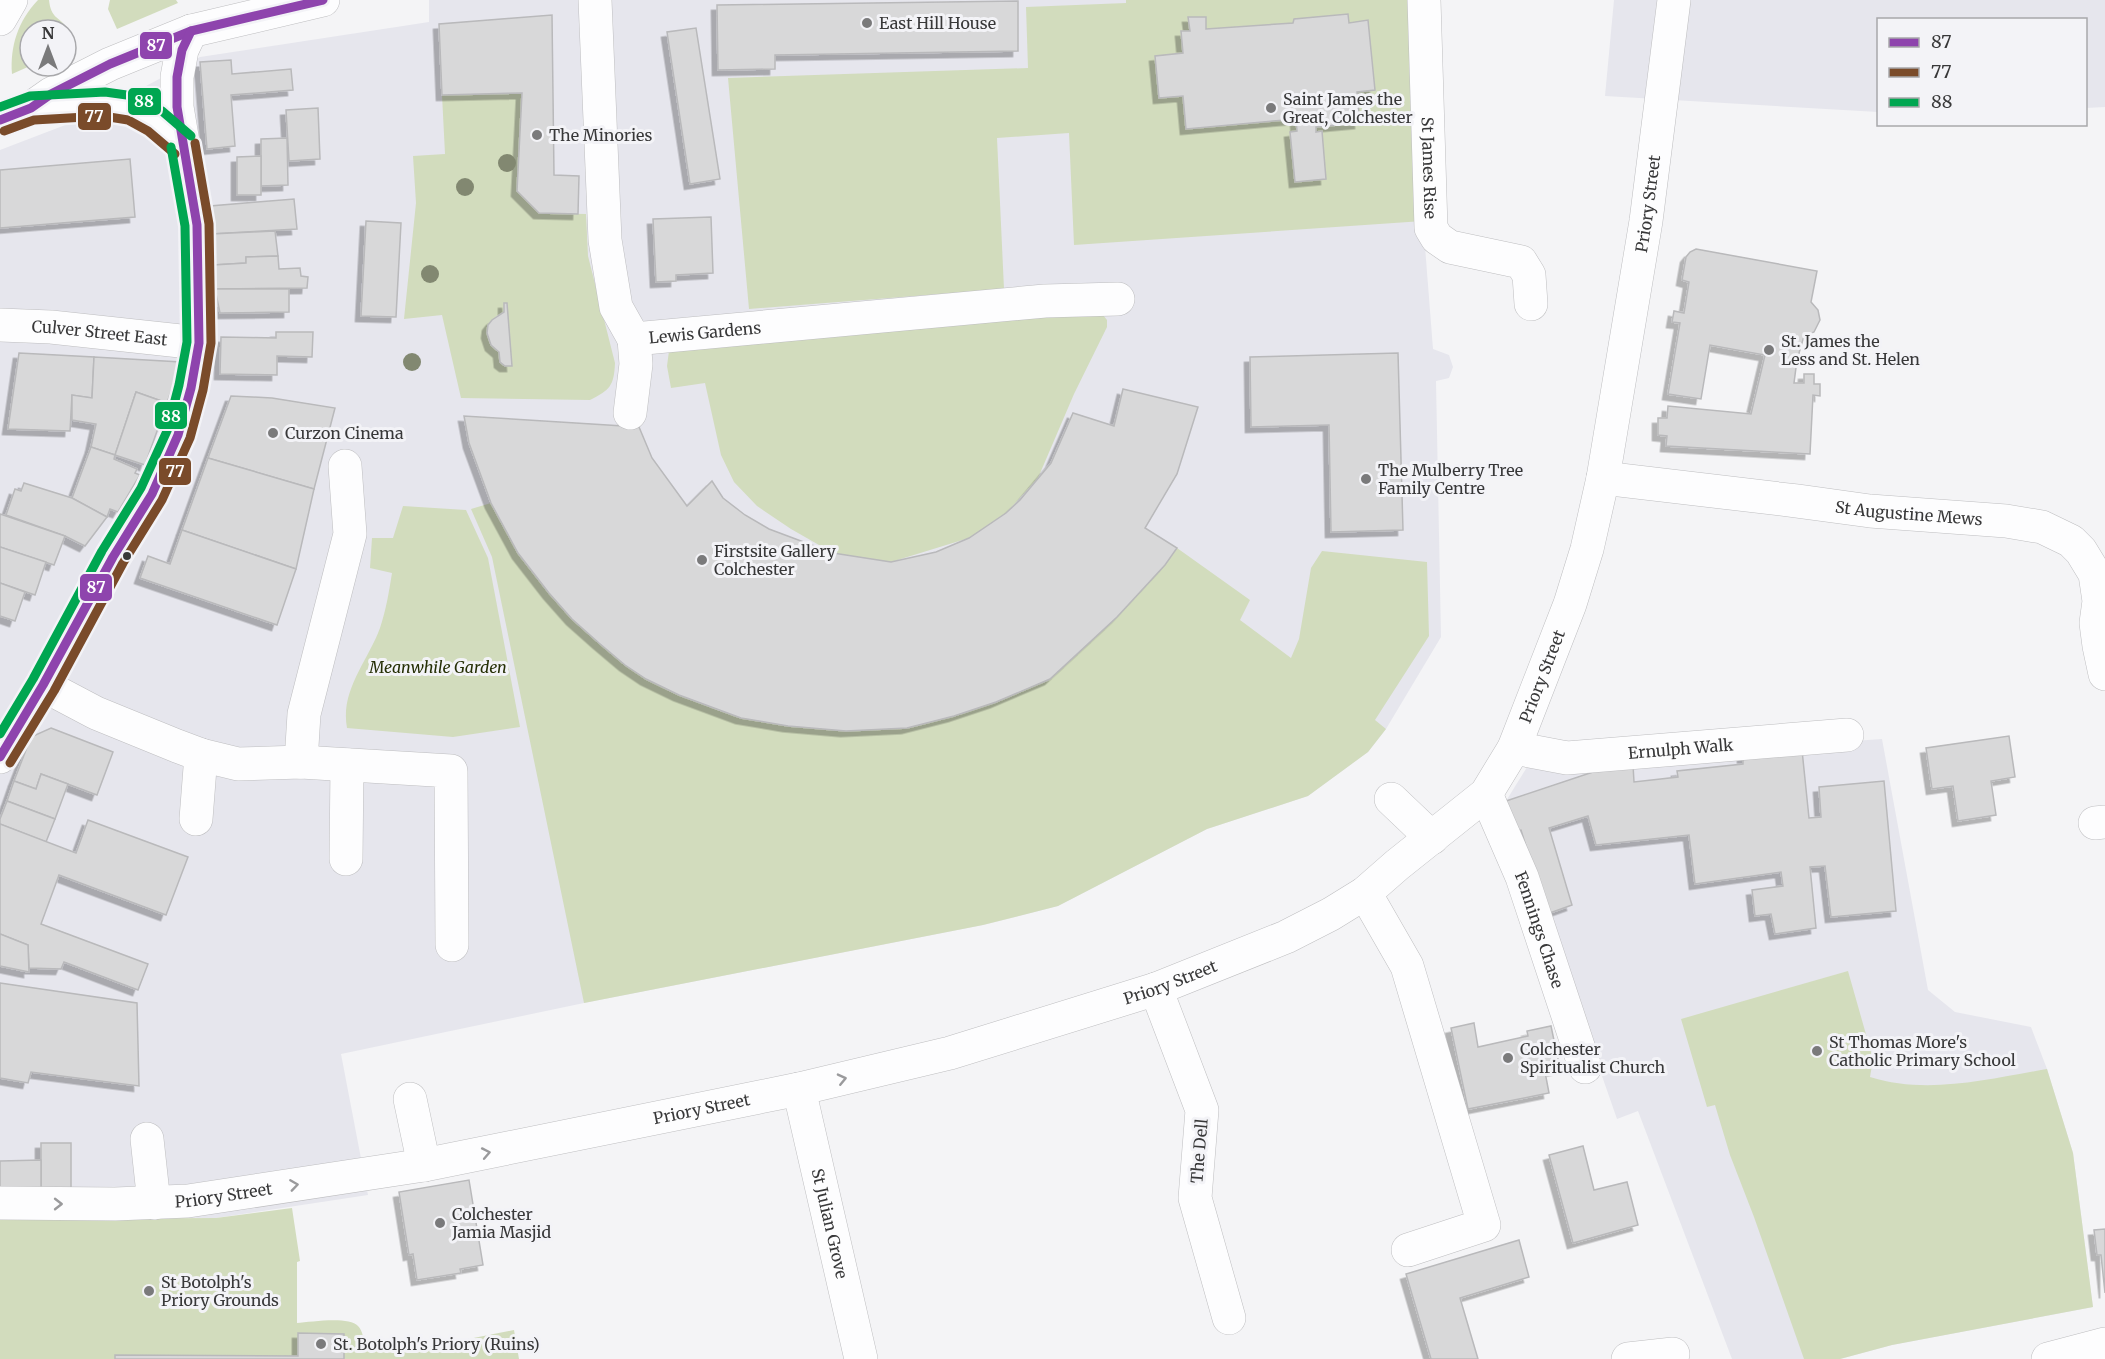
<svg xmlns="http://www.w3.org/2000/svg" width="2105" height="1359" font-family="Merriweather,serif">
  <defs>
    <filter id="shadow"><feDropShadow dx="-5.5" dy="5.5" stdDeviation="0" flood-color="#0004"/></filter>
  </defs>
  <rect width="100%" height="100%" fill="#f4f4f6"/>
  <g fill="#e6e6ed">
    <polygon points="429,0 1416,0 1423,221 1433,349 1449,355 1453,367 1449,378 1436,381 1441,637 1386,729 1368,752 1308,796 1207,829 1058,906 983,925 584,1003 341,1054 368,1195 216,1218 0,1219 0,150 94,114 200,57 429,22"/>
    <polygon points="1614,0 2105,0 2105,107 2086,108 2086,20 1878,20 1878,112 1605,96"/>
    <polygon points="1882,739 1928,990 1955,1012 2031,1027 2047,1069 2073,1153 2093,1307 1892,1345 1840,1359 1732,1359 1638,1111 1617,1119 1506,801 1529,764"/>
  </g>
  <g fill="#d2dcbd" fill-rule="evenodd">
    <path d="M38,0H49C51,19 59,16 67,28C70,34 72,41 75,47L66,51V30H30V66L12,74C10,46 18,21 38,0Z"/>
    <polygon points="110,0 176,0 178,3 117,29 108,9"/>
    <polygon points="1126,0 1416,0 1423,221 1074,245 1069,133 997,138 1004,289 749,309 728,78 1028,68 1026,7 1126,3"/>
    <path d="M522,93L517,191L539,213L586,214L588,256L615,363C614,386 610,390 590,400L461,398L442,315L404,319L416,203L413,156L445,154L442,95ZM504,312V313L508,366C499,366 499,358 499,352C481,341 485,320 504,312Z"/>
    <polygon points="1103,315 1107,320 1107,327 1074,394 1038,478 1006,513 969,538 891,562 833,553 791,529 757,506 734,482 721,455 705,383 671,388 667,366 669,351 1007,317"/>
    <polygon points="491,503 518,553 549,593 572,619 679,695 720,711 814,728 881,729 953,716 1024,690 1165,565 1177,548 1250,600 1240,620 1291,658 1299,639 1311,568 1322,551 1427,562 1429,636 1375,720 1386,729 1368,752 1308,796 1207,829 1058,906 983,925 584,1003 492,557 471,509"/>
    <path d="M403,506L466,510L488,558L520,727L453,737L347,728C340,690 368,661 380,628C386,610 389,592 392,573L370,568L372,538H393Z"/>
    <path d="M1848,971L1873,1059L1870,1077C1927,1095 1989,1079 2047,1069L2073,1153L2093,1307L1892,1345L1840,1359H1804L1754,1217L1730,1155L1715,1105L1707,1107L1681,1019Z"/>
    <path d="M292,1208L300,1261L297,1262V1323C311,1322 349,1316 358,1326C363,1331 364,1341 365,1348L411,1342L413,1350L514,1330L519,1359H0V1219L216,1218Z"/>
  </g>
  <g fill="#d8d8d9" stroke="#b9b9bb" stroke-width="1.5" filter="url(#shadow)">
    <polygon points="1018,1 1018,51 775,55 775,69 718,70 717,5"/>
    <polygon points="1348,14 1349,23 1368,20 1375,90 1357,92 1360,123 1316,127 1316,132 1322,131 1326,179 1295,182 1290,132 1297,131 1296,119 1186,129 1183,96 1159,98 1155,56 1183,53 1181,31 1190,31 1188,17 1206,17 1206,29 1293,23 1294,19"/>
    <polygon points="552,15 554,175 579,176 578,214 539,213 517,191 522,93 442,95 439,24"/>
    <polygon points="696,28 720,179 690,184 667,32"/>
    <polygon points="231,60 232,74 291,69 293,90 231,95 235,146 207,149 200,62"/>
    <polygon points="318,108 320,159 289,161 286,110"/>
    <polygon points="287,138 288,185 261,186 261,139"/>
    <polygon points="261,156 261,195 237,195 237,157"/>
    <polygon points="130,159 135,217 0,228 0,170"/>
    <polygon points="294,199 297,229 211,234 210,206"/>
    <polygon points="711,217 713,273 676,275 676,281 656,282 653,219"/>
    <polygon points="366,221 401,223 396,317 361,316"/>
    <polygon points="275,231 278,256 246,257 246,263 213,265 211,234"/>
    <polygon points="1696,249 1817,271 1811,302 1818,310 1820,320 1814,332 1804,336 1797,360 1794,383 1804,383 1804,374 1814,374 1814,384 1820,384 1820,396 1813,395 1810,454 1666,446 1667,436 1658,435 1658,418 1667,418 1668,406 1751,414 1765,355 1710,345 1701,399 1668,394 1680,323 1672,322 1674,311 1684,313 1689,282 1682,280 1686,257 1690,252"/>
    <polygon points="278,256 279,269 300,268 301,276 308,277 307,288 215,289 213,265 246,263 246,257"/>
    <polygon points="215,289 289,289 289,312 220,313"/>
    <polygon points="504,303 507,303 512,366 505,366 500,362 499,352 491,345 487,333 488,325 492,320 504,312"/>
    <polygon points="276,332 313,332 312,357 277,356 277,375 220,374 221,337 276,338"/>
    <polygon points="19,353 94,357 92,398 72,395 70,431 8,429"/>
    <polygon points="1398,353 1403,530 1331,532 1329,425 1251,427 1250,357"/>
    <polygon points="94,357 181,362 167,403 136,392 115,455 91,447 96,424 72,420 72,395 92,398"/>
    <polygon points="1123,389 1198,407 1177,474 1145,528 1177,548 1165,565 1117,617 1050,679 996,702 954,716 907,728 846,731 788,726 741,718 679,695 646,679 625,665 599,643 572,619 549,593 518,553 491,503 469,443 464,416 639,427 652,458 687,506 712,481 723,498 745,515 769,529 833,553 891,562 936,552 969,538 1006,513 1020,500 1051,463 1073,413 1114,426"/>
    <polygon points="136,392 167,403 145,465 115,455"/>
    <polygon points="231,396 272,398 335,408 314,489 208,458"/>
    <polygon points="91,447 115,455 114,459 137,469 135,473 140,475 118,512 110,509 107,517 72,498"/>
    <polygon points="208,458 314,489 296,569 182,530"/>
    <polygon points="24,483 72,498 107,517 85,546 65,536 6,515 15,489 21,491"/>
    <polygon points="0,514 65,536 54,565 0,547"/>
    <polygon points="182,530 296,569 277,625 140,578 148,556 170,564"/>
    <polygon points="0,547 46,562 35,595 0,583"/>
    <polygon points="0,583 25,592 15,621 0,616"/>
    <polygon points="51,728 113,752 97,795 41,774 36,789 14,781 31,737"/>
    <polygon points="2009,736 2015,777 1991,781 1996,815 1958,821 1953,786 1932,789 1926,748"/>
    <polygon points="1802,750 1809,818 1821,817 1819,787 1884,781 1896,911 1831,917 1825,866 1810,867 1816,928 1775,934 1771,914 1755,916 1752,890 1783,886 1781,872 1695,884 1689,835 1596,845 1588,816 1549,828 1572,905 1547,914 1521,830 1515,831 1506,801 1605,768 1633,765 1634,782 1678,777 1677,771 1743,764 1743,755"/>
    <polygon points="41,774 68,784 55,819 7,801 14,781 36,789"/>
    <polygon points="7,801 55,819 46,842 0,824 0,819"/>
    <polygon points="88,820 188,857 166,915 59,875 41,924 148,964 138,990 64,962 61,969 29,968 28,945 0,934 0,824 76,853"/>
    <polygon points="0,934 28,945 29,972 0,966"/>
    <polygon points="0,983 137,1003 139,1086 31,1072 28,1083 0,1078"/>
    <polygon points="1474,1023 1478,1047 1528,1036 1527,1031 1551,1026 1560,1069 1545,1072 1549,1093 1468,1109 1451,1028"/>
    <polygon points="41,1143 71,1143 71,1192 41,1190"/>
    <polygon points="1583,1146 1594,1190 1627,1182 1638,1225 1573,1243 1549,1155"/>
    <polygon points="41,1160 41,1190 0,1190 0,1161"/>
    <polygon points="469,1180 483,1265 460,1269 461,1273 417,1280 413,1254 409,1255 399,1192"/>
    <polygon points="2105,1229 2105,1293 2101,1255 2097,1255 2094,1230"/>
    <polygon points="1519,1240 1529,1277 1460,1298 1478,1359 1431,1359 1406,1274"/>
    <polygon points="298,1333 344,1334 344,1359 115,1359 115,1355 298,1356"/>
  </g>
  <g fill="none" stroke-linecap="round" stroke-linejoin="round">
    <defs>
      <g id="minor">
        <path id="s1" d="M595,0L605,240L616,307L634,339L1045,301L1118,299"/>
        <path id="s2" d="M1424,0L1431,228L1437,238L1450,247L1521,262L1529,275L1531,304"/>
        <polyline points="0,19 11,0"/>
        <path d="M35,108C65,106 106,98 134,109C153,117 168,132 183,145"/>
        <polyline points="0,120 31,108 51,94 110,64 191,31 323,0"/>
        <path id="s3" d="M0,325L51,327L199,343"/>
        <polyline points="630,413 636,364 634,339"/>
        <path id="s4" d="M1603,478L1797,501L1870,511L2006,521L2042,527L2071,541L2081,551L2095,574L2099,601L2096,623L2099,646L2105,674"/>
        <polyline points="43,685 96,713 177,746 201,755 238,764 301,762 451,771 452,945"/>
        <path id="s5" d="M1514,748L1567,758L1847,735"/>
        <polyline points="0,757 43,685 113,557 152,494 178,435 191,388 199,343 197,225 177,107 177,77 182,50 191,31"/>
        <polyline points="301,762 304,714 350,534 345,466"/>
        <path id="s6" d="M1486,794L1522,877L1585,1067"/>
        <polyline points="1391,799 1432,838"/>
        <polyline points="196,819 201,755"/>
        <polyline points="2095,823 2105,822"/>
        <polyline points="346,859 347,765"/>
        <polyline points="1365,893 1407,966 1484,1225 1408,1250"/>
        <polyline points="1156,989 1202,1110 1195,1198 1229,1318"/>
        <path id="s7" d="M799,1089L861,1359"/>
        <polyline points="410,1099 424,1165"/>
        <polyline points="147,1139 154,1203"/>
        <path id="s8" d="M0,1203L115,1204L188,1201L424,1165L799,1089L950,1053L1156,989L1286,937L1331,914L1365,893L1397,865L1486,794L1514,748L1570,604L1587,549L1603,478L1646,221L1674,0"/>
        <polyline points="1628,1359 1673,1354"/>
        <polyline points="2048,1359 2105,1344"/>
      </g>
    </defs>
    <use href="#minor" stroke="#bebec0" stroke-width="34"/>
    <use href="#minor" stroke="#fdfdfe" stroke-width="33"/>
    <defs>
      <g id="bus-1">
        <polyline points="0,120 31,108 51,94 110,64 191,31 323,0"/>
        <polyline points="0,757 43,685 113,557 152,494 178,435 191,388 199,343 197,225 177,107 177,77 182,50 191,31"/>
      </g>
      <g id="bus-2">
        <polyline points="4,131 34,120 103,116 128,120 148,131 175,154"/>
        <polyline points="10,763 54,691 123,563 162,500 190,438 203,390 211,343 209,224 195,143"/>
      </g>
      <g id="bus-3">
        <polyline points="0,107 30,96 105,92 134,96 162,111 191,136"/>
        <polyline points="0,734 33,679 102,551 141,488 167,431 179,385 187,342 185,226 171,147"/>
      </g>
    </defs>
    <use href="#bus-1" stroke="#f3f3f7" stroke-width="14"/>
    <use href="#bus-2" stroke="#f3f3f7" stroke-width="14"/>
    <use href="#bus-3" stroke="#f3f3f7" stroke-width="14"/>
    <use href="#bus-1" stroke="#8e44ad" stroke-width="9"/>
    <use href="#bus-2" stroke="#7a4b2a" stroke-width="9"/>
    <use href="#bus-3" stroke="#00a651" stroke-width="9"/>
  </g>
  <g fill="#828871">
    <circle cx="507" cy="163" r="9"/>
    <circle cx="465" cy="187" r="9"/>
    <circle cx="430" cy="274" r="9"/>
    <circle cx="412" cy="362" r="9"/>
  </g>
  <defs><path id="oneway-chevron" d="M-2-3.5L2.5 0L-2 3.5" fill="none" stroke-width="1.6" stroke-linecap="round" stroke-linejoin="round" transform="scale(1.5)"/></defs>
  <g stroke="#9a9a9c">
    <use href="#oneway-chevron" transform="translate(842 1079) rotate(-13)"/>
    <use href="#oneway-chevron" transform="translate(486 1153) rotate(-11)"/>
    <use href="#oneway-chevron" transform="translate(294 1185) rotate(-8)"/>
    <use href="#oneway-chevron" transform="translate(58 1204)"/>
  </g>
  <g fill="#7a7a7b" stroke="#f3f3f7" stroke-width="2">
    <circle cx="867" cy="23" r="6"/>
    <circle cx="1271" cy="108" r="6"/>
    <circle cx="537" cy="135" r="6"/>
    <circle cx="1769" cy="350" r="6"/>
    <circle cx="273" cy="433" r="6"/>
    <circle cx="1366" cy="479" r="6"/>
    <circle cx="702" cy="560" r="6"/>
    <circle cx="1817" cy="1051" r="6"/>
    <circle cx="1508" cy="1058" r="6"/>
    <circle cx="440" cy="1223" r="6"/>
    <circle cx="149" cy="1291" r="6"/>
    <circle cx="321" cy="1344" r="6"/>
  </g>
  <circle fill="#383839" stroke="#f3f3f7" stroke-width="2" cx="127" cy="556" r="5"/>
  <g text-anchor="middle" stroke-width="6" stroke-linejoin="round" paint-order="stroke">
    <g font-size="16" fill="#383839" stroke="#f3f3f7" text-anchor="start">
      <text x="879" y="29">East Hill House</text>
      <text x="1283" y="105">Saint James the<tspan x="1283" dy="18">Great, Colchester</tspan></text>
      <text x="549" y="141">The Minories</text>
      <text x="1781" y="347">St. James the<tspan x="1781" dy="18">Less and St. Helen</tspan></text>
      <text x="285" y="439">Curzon Cinema</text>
      <text x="1378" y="476">The Mulberry Tree<tspan x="1378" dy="18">Family Centre</tspan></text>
      <text x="714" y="557">Firstsite Gallery<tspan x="714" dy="18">Colchester</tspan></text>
      <text x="1829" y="1048">St Thomas More's<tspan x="1829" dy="18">Catholic Primary School</tspan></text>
      <text x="1520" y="1055">Colchester<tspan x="1520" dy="18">Spiritualist Church</tspan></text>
      <text x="452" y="1220">Colchester<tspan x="452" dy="18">Jamia Masjid</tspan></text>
      <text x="161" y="1288">St Botolph's<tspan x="161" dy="18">Priory Grounds</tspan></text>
      <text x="333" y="1350">St. Botolph's Priory (Ruins)</text>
    </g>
    <g font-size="16" fill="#383839" stroke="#f3f3f7">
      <text dy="6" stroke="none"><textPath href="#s2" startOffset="168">St James Rise</textPath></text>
      <text dy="6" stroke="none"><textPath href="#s8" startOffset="2184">Priory Street</textPath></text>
      <text dy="6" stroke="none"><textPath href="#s3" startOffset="100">Culver Street East</textPath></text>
      <text dy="6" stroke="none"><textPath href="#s1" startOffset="416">Lewis Gardens</textPath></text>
      <text dy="6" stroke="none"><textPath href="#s4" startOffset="308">St Augustine Mews</textPath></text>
      <text dy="6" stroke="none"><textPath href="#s8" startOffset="1698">Priory Street</textPath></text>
      <text dy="6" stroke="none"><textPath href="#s5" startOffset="168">Ernulph Walk</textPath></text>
      <text dy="6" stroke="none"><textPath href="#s6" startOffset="146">Fennings Chase</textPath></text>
      <text dy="6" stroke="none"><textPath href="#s8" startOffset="1196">Priory Street</textPath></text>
      <text dy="6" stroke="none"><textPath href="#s8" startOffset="710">Priory Street</textPath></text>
      <text transform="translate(1199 1151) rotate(-85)" y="6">The Dell</text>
      <text dy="6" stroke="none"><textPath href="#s8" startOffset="224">Priory Street</textPath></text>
      <text dy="6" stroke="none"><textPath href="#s7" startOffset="138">St Julian Grove</textPath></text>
    </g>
    <g font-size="16" font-style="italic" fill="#252f05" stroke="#f3f3f7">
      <text x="438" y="673">Meanwhile Garden</text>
    </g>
  </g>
  <g stroke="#f3f3f7" stroke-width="2">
    <rect x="139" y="31" width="34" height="29" rx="6" fill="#8e44ad"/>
    <rect x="127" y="87" width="35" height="29" rx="6" fill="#00a651"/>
    <rect x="77" y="102" width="35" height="29" rx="6" fill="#7a4b2a"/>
    <rect x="154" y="401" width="34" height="29" rx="6" fill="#00a651"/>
    <rect x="158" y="457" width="34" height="29" rx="6" fill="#7a4b2a"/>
    <rect x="79" y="573" width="34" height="29" rx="6" fill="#8e44ad"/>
  </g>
  <g font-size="16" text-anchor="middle" font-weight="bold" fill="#fff">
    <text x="156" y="51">87</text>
    <text x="144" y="107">88</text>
    <text x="94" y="122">77</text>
    <text x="171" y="422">88</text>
    <text x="175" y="477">77</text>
    <text x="96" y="593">87</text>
  </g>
  <rect x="1877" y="18" width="210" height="108" fill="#f3f3f7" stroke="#a8a8ab" stroke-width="1.5"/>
  <rect x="1889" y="38" width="30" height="9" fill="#8e44ad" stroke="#a8a8ab" stroke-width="1.5"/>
  <text x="1931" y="48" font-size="18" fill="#383839">87</text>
  <rect x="1889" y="68" width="30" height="9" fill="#7a4b2a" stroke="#a8a8ab" stroke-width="1.5"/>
  <text x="1931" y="78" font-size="18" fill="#383839">77</text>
  <rect x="1889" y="98" width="30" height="9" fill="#00a651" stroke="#a8a8ab" stroke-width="1.5"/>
  <text x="1931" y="108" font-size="18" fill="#383839">88</text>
  <g transform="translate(48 48)"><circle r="28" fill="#f3f3f7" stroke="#a8a8ab" stroke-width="1.5"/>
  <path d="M0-4.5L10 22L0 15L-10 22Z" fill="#7a7a7b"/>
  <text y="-9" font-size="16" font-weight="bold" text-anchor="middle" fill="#383839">N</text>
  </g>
</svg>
